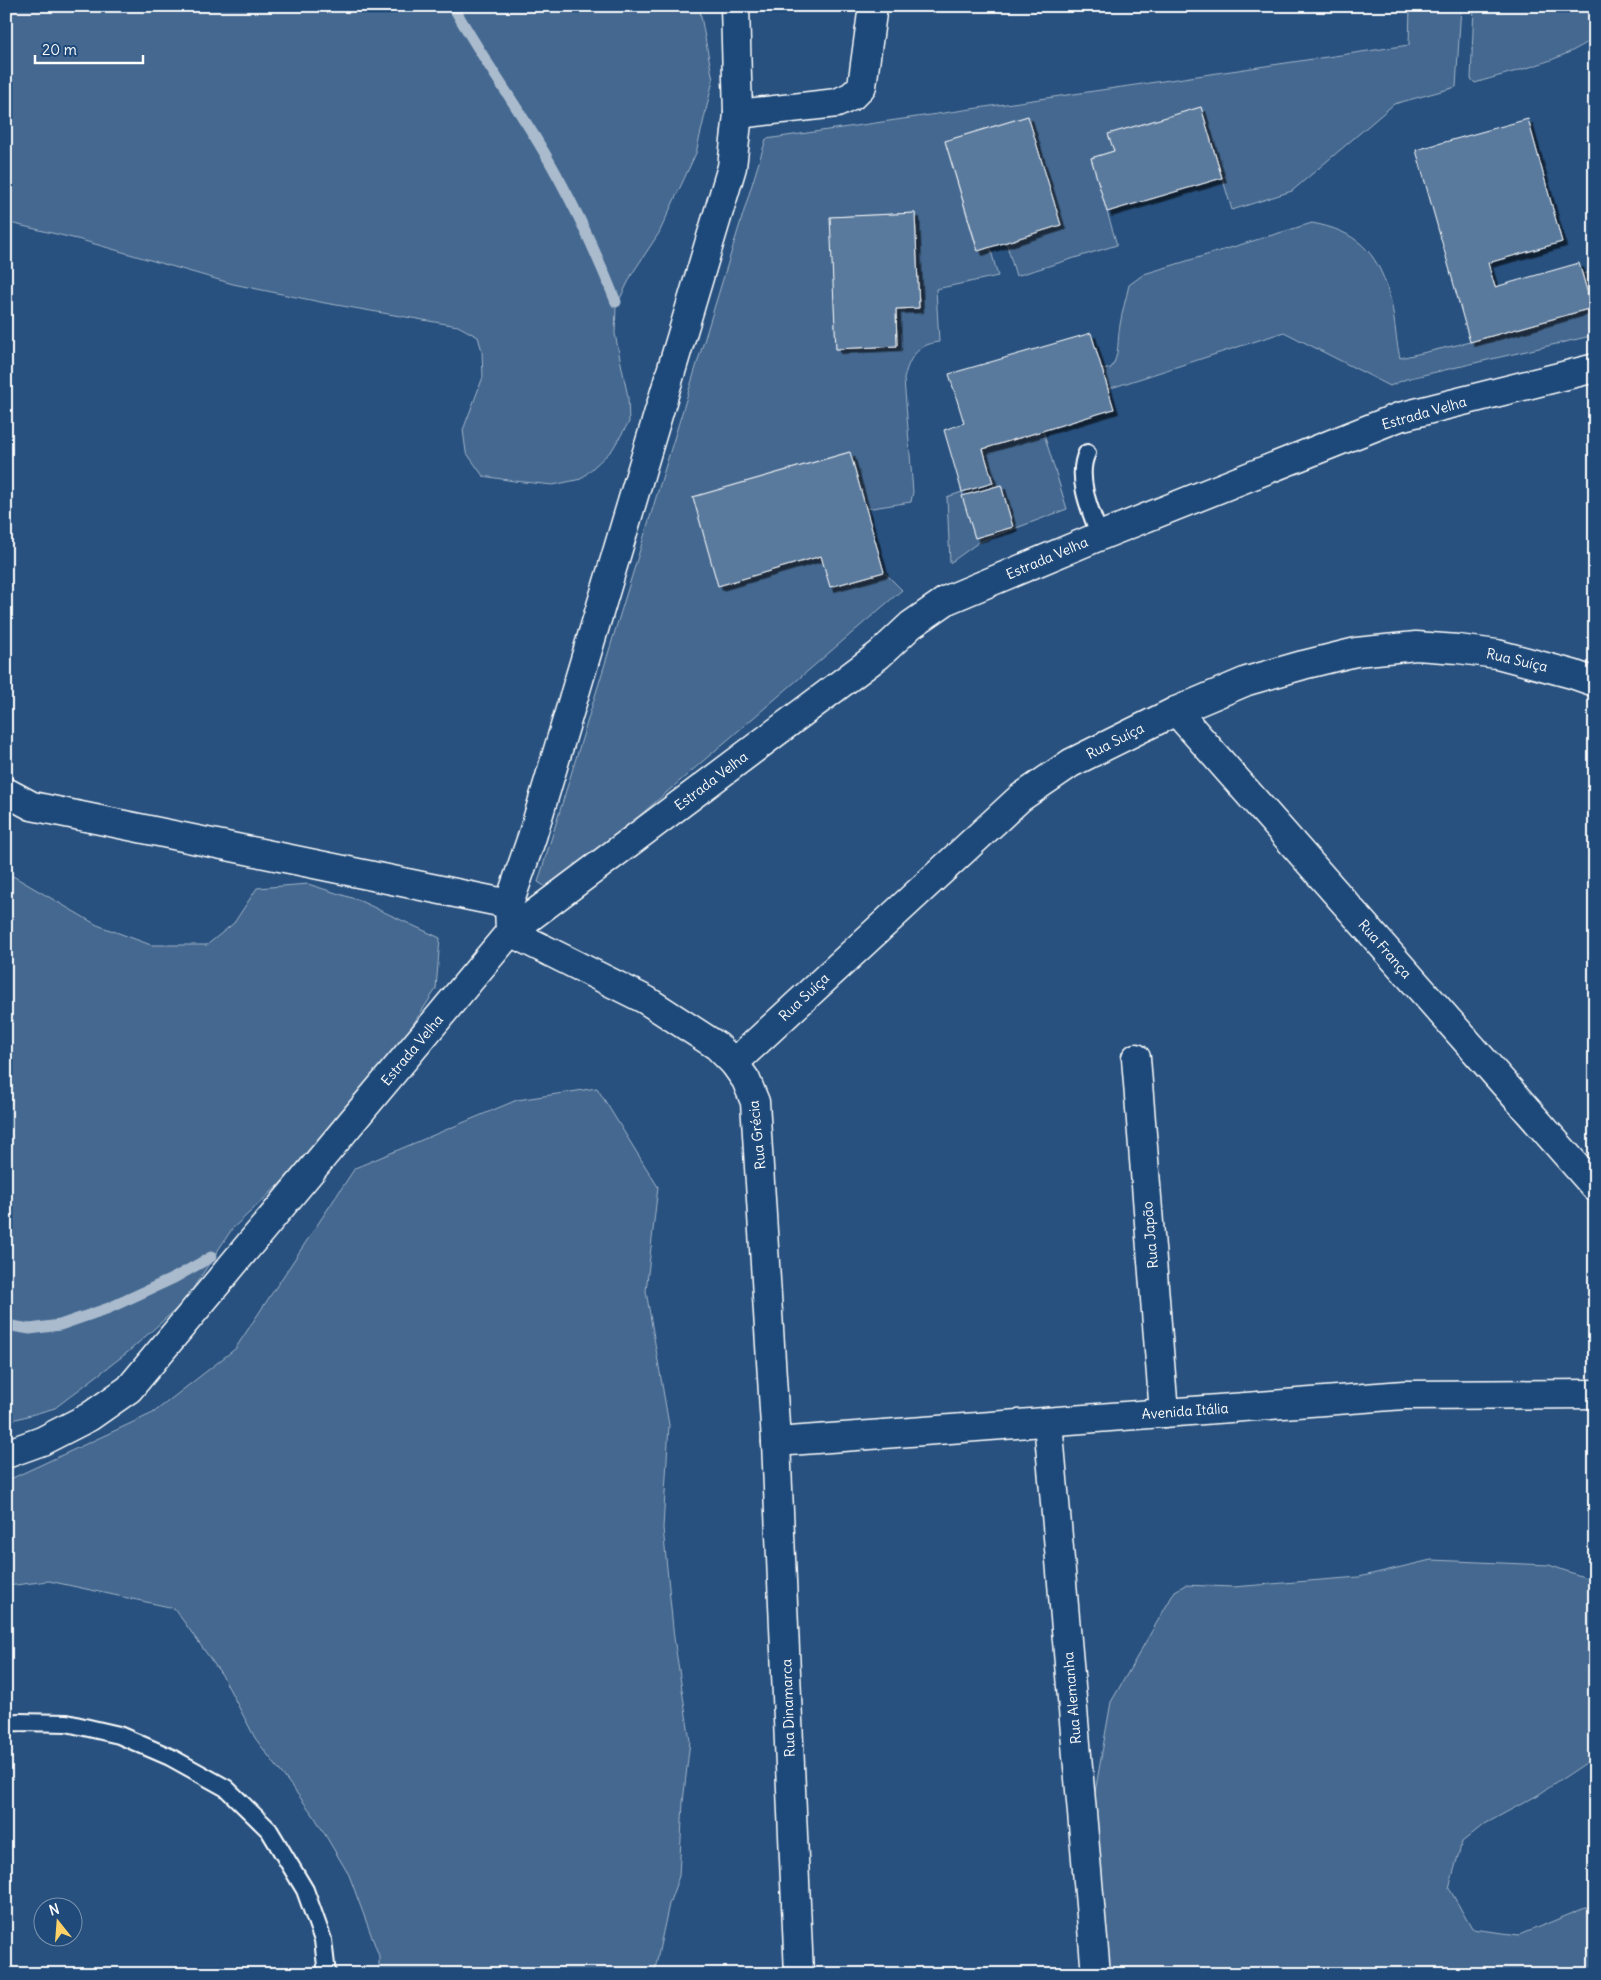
<svg xmlns="http://www.w3.org/2000/svg" width="1601" height="1980" font-family="Delius,sans-serif">
  <defs>
    <filter id="shadow"><feDropShadow dx="4.5" dy="4.5" stdDeviation="0" flood-color="#0009"/></filter>
  </defs>
  <rect width="100%" height="100%" fill="#28517f"/>
  <filter id="ink" filterUnits="userSpaceOnUse"><feTurbulence type="fractalNoise" baseFrequency=".02" numOctaves="2"/><feDisplacementMap in="SourceGraphic" scale="10" xChannelSelector="R" yChannelSelector="G"/><feConvolveMatrix kernelMatrix="1 2 1 2 8 2 1 2 1" color-interpolation-filters="sRGB"/></filter>
  <g filter="url(#ink)">
    <g fill="#446890" stroke="#a2b4c8" fill-rule="evenodd">
      <polygon points="6,6 699,6 713,80 696,153 659,233 632,274 616,307 615,334 628,397 629,422 612,450 581,479 553,485 514,481 483,476 466,452 463,430 483,377 482,351 478,337 458,326 325,303 233,284 81,240 6,222"/>
      <path d="M1410,6H1461L1456,87L1394,104L1292,191L1232,210L1201,107L1109,134L1114,151L1091,158L1117,245L1016,276L1006,242L1028,116L945,141L977,250L990,247L998,276L936,289L939,342C917,344 908,360 904,379L913,492L911,502L866,509L849,452L693,497L718,585L821,556L831,587L884,572L902,590L552,891L538,882L766,139L1409,45ZM915,213L919,308L896,309L897,346L836,349L831,217Z"/>
      <path d="M1474,6H1595V37C1562,62 1513,71 1475,83L1471,79Z"/>
      <path d="M1312,223C1356,231 1377,251 1389,294C1395,314 1395,337 1400,358L1470,342L1592,308L1582,274L1595,271V335L1406,379L1390,386L1284,332L1108,389L1102,370L1111,368C1120,355 1117,340 1120,325C1122,312 1126,299 1129,285L1144,274Z"/>
      <polygon points="1043,431 1067,509 979,542 950,563 947,497 962,492 975,538 1013,527 1001,485 994,487 983,449"/>
      <polygon points="6,872 97,925 151,945 207,945 234,923 257,888 308,884 358,900 440,938 436,989 357,1111 232,1229 184,1302 128,1352 55,1408 6,1422"/>
      <polygon points="597,1088 658,1187 646,1291 669,1425 663,1528 674,1638 690,1741 683,1802 679,1876 669,1904 654,1974 379,1974 379,1956 349,1875 314,1816 255,1738 222,1675 174,1608 49,1581 6,1586 6,1481 153,1413 235,1349 355,1168 517,1100"/>
      <polygon points="1431,1560 1549,1565 1595,1581 1595,1757 1538,1795 1483,1825 1462,1842 1449,1888 1472,1929 1519,1935 1595,1904 1595,1974 1107,1974 1092,1915 1095,1792 1111,1702 1175,1591 1185,1585 1233,1587 1359,1577"/>
    </g>
    <g fill="none" stroke-linecap="round" stroke-linejoin="round">
      <g stroke="#aabbcd" stroke-width="11">
        <path d="M453,6C479,53 510,96 538,142C569,193 594,247 616,302"/>
        <polyline points="6,1325 30,1329 60,1325 109,1308 174,1278 211,1257"/>
      </g>
    </g>
    <g fill="#5a7a9d" stroke="#fff" filter="url(#shadow)">
      <polygon points="1201,107 1222,178 1107,212 1091,158 1114,151 1108,134"/>
      <polygon points="1028,116 1061,225 978,251 945,141"/>
      <polygon points="1528,119 1562,242 1488,263 1495,287 1579,263 1592,308 1470,342 1416,150"/>
      <polygon points="915,213 919,308 896,309 897,346 836,349 830,217"/>
      <polygon points="1091,333 1114,409 983,449 993,483 962,492 944,430 964,423 949,374"/>
      <polygon points="850,452 884,572 830,587 821,556 718,586 693,497"/>
      <polygon points="1001,485 1013,527 975,538 962,496"/>
    </g>
    <g fill="none" stroke-linecap="round" stroke-linejoin="round">
      <defs>
        <g id="lane">
          <path d="M1087,453C1075,477 1091,513 1100,536"/>
          <polyline points="6,1723 19,1722 67,1723 119,1735 170,1757 226,1788 269,1830 305,1890 323,1940 327,1974"/>
        </g>
        <g id="street">
          <polyline points="738,114 837,103 852,96 862,86 873,6"/>
          <polyline points="1176,711 1595,1187"/>
          <polyline points="6,792 32,806 509,904"/>
          <polyline points="510,932 646,1000 717,1046 734,1063 746,1080 755,1102 776,1442 799,1974"/>
          <polyline points="510,932 509,904 532,837 732,167 738,114 735,6"/>
          <polyline points="1136,1058 1164,1413"/>
          <polyline points="734,1063 1020,798 1071,763 1176,711 1247,681 1303,665 1356,652 1416,646 1458,649 1497,654 1572,674 1595,682"/>
          <polyline points="1048,1422 1096,1974"/>
          <polyline points="776,1442 1404,1395 1595,1394"/>
          <polyline points="6,1454 42,1441 89,1417 129,1389 510,932 879,655 911,625 947,600 1100,536 1399,417 1595,368"/>
        </g>
      </defs>
      <use href="#lane" stroke="#fff" stroke-width="20"/>
      <use href="#street" stroke="#fff" stroke-width="31"/>
      <use href="#lane" stroke="#1f4a7a" stroke-width="16"/>
      <use href="#street" stroke="#1f4a7a" stroke-width="28"/>
    </g>
  </g>
  <g text-anchor="middle" stroke-width="5" stroke-linejoin="round" paint-order="stroke">
    <g font-size="14" fill="#fff" stroke="#1f4a7a">
      <text transform="translate(1424 413) rotate(-16)" y="5">Estrada Velha</text>
      <text transform="translate(1047 558) rotate(-23)" y="5">Estrada Velha</text>
      <text transform="translate(1517 660) rotate(13)" y="5">Rua Suíça</text>
      <text transform="translate(1115 741) rotate(-27)" y="5">Rua Suíça</text>
      <text transform="translate(711 781) rotate(-37)" y="5">Estrada Velha</text>
      <text transform="translate(1385 949) rotate(49)" y="5">Rua França</text>
      <text transform="translate(804 997) rotate(-43)" y="5">Rua Suíça</text>
      <text transform="translate(412 1050) rotate(-50)" y="5">Estrada Velha</text>
      <text transform="translate(757 1135) rotate(-96)" y="5">Rua Grécia</text>
      <text transform="translate(1150 1235) rotate(-95)" y="5">Rua Japão</text>
      <text transform="translate(1185 1411) rotate(-4)" y="5">Avenida Itália</text>
      <text transform="translate(1072 1698) rotate(-95)" y="5">Rua Alemanha</text>
      <text transform="translate(788 1708) rotate(-92)" y="5">Rua Dinamarca</text>
    </g>
  </g>
  <rect width="1601" height="1980" fill="none" stroke="#1f4a7a" stroke-width="25"/>
  <rect x="12" y="12" width="1576" height="1955" fill="none" stroke="#fff" stroke-width="2" filter="url(#ink)"/>
  <g transform="translate(58 1922) rotate(343)"><circle r="24" fill="#1f4a7a" stroke="#7992af"/>
  <path d="M0-4L9 19L0 12L-9 19Z" fill="#ffd166"/>
  <text y="-8" font-size="14" font-weight="bold" text-anchor="middle" fill="#ffffff">N</text>
  </g>
  <path d="M35 55v8h108v-8" fill="none" stroke="#ffffff" stroke-width="2.5"/>
  <text x="42" y="55" font-size="15" fill="#ffffff" stroke="#1f4a7a" stroke-width="4" paint-order="stroke">20 m</text>
</svg>
